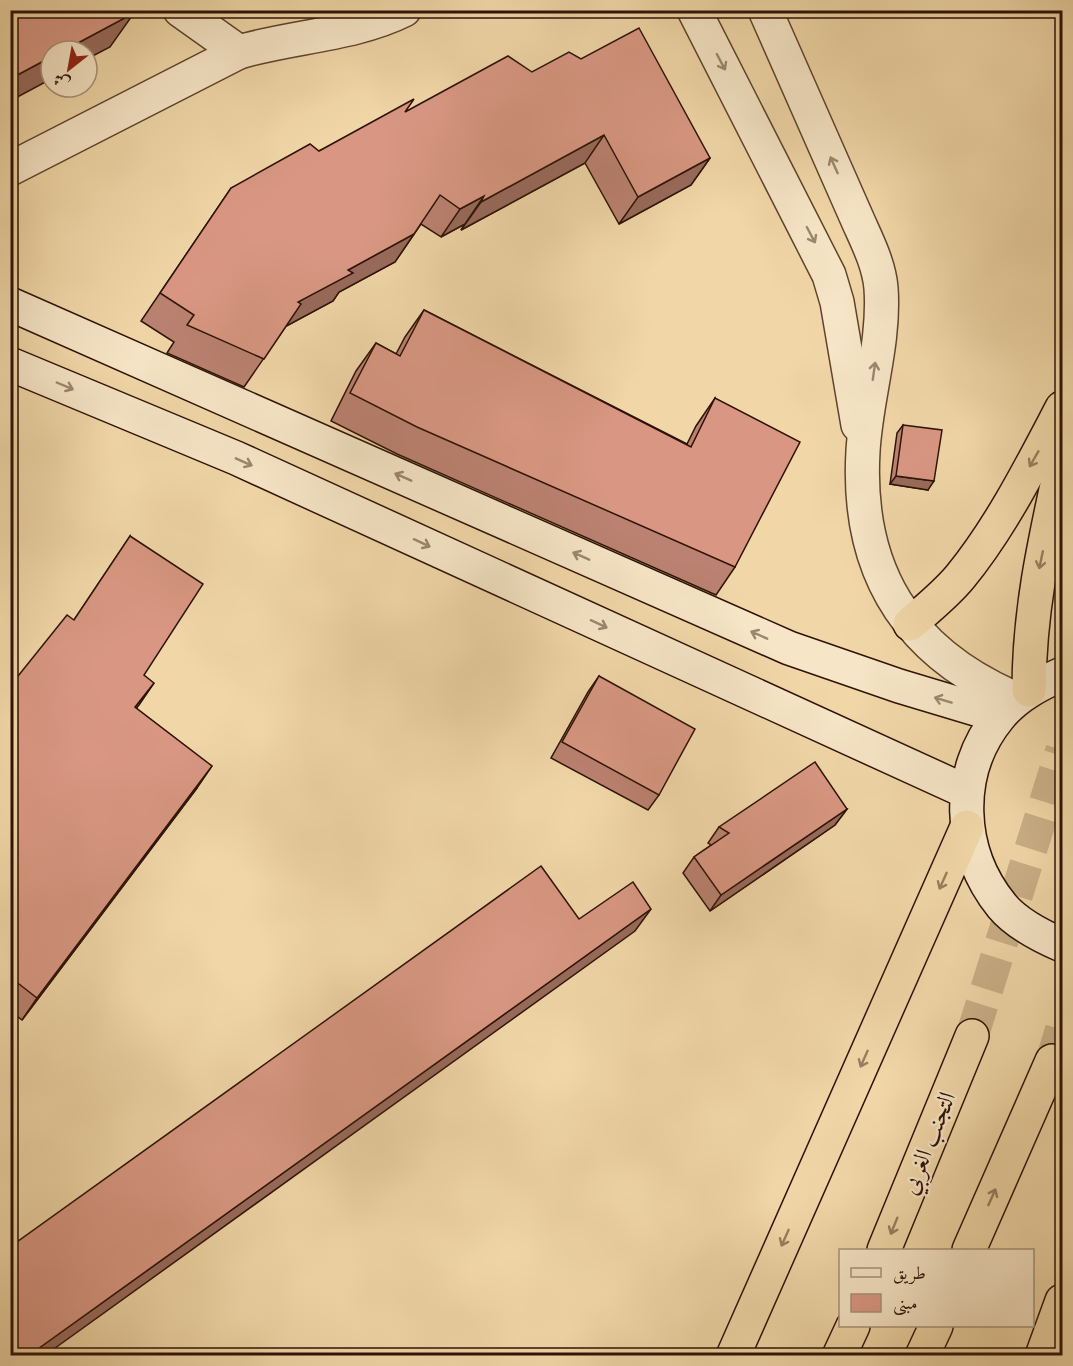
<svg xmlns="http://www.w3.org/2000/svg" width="1073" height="1366" font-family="'IM FELL English',Amiri,serif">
  <rect width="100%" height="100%" fill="#f1d7a8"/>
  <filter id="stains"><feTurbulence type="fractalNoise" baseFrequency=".00333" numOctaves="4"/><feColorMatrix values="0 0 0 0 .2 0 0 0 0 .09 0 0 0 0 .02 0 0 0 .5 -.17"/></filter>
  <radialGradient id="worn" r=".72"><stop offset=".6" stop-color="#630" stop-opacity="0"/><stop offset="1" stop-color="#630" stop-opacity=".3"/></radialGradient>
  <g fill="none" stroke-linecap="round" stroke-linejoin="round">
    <g stroke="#cab087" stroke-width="33" stroke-dasharray="33 16" stroke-linecap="butt">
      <polyline points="972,1036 1062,750"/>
      <polyline points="1052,1061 1062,1028"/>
    </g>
    <defs>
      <g id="minor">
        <path d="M180,10L239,52C293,36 354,35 404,10"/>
        <polyline points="10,169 239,52"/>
      </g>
      <g id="tertiary">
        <polyline points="694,10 829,275 837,302 858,425"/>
        <path d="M765,10L859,223C868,243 879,265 881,288C885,343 866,397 863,451C856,570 906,652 1016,699"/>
      </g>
      <g id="secondary">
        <polyline points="10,304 789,648 899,686 999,716"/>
        <polyline points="10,364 236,458 967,792"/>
        <path d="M1062,674C1038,685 1016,696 999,717C954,772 957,851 1002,906C1017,924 1041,936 1062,945"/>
      </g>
      <g id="trunk">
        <path d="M910,624C927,609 945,595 960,577C1001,527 1032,465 1062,408"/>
        <path d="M1029,690C1029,610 1045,540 1062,462"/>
        <polyline points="884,1250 972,1036"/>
        <polyline points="969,1250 1052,1061"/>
        <polyline points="733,1356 967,827"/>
        <polyline points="839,1356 853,1326"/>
        <polyline points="922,1356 936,1326"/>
        <polyline points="1042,1356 1062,1301"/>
      </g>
    </defs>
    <use href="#minor" stroke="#5f432e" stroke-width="36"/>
    <use href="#tertiary" stroke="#5f432e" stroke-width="36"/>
    <use href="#secondary" stroke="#2e1205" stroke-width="36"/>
    <use href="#trunk" stroke="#2e1205" stroke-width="36"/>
    <use href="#minor" stroke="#f6e5c6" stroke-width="33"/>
    <use href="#tertiary" stroke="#f6e5c6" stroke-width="33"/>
    <use href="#secondary" stroke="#f6e5c6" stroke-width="33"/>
    <use href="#trunk" stroke="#f1d7a8" stroke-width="33"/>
  </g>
  <g fill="#bb8271" stroke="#2e1205" stroke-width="1.5">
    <polygon points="532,72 710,158 691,185 619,224 585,163 461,230 465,224 441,237 421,224 395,262 339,292 333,301 286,326 244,387 167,353 174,342 141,321 231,188 319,151 405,112"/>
    <polygon points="424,310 687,444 696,426 715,398 735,567 716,595 397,454 331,421 356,371 376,343 396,354 405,337"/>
    <polygon points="903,425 928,490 890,484 897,433"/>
    <polygon points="130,536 136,708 197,788 22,1020 10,1011 10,686 74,620"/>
    <polygon points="599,676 659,795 648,810 551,758 588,692"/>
    <polygon points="847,809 835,825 710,911 683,873 694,857 711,845 708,843 719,827"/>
  </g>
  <g fill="#986a5c" stroke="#2e1205" stroke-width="1.5">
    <polygon points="134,13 110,47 87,59 87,51 63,51"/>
    <polygon points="51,57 51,79 10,101 10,79"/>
    <polygon points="604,135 585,163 461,230 481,202"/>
    <polygon points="710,158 691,185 619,224 638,197"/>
    <polygon points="484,196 465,224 441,237 460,209"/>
    <polygon points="414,234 395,262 339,292 333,301 279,330 298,302 348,270"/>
    <polygon points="896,476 934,481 928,490 890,484"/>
    <polygon points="154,683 139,705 119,729 135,707"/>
    <polygon points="212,766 197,788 22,1020 37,998"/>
    <polygon points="847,809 835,825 710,911 721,895"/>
    <polygon points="651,909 635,931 44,1356 28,1356"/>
  </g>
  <g fill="#d99783" stroke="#2e1205" stroke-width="1.5">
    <polygon points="10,10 133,10 134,13 63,51 51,51 51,57 10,79"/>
    <polygon points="639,28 710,158 638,197 604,135 481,202 484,196 460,209 440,195 414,234 348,270 353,273 298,302 301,304 264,359 187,325 194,315 160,293 231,188 310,144 319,151 414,99 405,112 508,56 532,72 569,52 581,59"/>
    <polygon points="424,310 691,447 715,398 800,442 735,567 417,427 350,393 376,343 400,356"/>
    <polygon points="903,425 942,430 934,481 896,476"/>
    <polygon points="130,536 203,584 144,675 154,683 135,707 212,766 37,998 10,977 10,686 67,615 74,620"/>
    <polygon points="599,676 695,729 659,795 562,742"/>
    <polygon points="815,762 847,809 721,895 694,857 729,833 719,827"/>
    <polygon points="541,866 579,919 633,882 651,909 28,1356 10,1356 10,1247"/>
  </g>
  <defs><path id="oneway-shaft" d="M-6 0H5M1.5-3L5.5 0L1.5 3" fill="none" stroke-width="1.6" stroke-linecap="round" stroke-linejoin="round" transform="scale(1.5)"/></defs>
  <g stroke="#9c866f">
    <use href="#oneway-shaft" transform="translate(721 62) rotate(62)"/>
    <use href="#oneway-shaft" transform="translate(834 165) rotate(-114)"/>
    <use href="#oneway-shaft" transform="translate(811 235) rotate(62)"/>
    <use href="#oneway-shaft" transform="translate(874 371) rotate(-82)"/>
    <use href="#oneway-shaft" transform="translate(65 386) rotate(23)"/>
    <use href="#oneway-shaft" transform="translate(244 462) rotate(24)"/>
    <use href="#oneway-shaft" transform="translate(403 477) rotate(-156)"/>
    <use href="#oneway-shaft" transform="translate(422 543) rotate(25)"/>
    <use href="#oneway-shaft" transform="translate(581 556) rotate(-156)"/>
    <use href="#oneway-shaft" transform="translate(599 624) rotate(25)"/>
    <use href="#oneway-shaft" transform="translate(759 635) rotate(-156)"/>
    <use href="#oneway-shaft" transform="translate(943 700) rotate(-163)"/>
  </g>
  <g stroke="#997e5f">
    <use href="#oneway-shaft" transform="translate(1034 459) rotate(120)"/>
    <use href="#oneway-shaft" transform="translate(1041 560) rotate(102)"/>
    <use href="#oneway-shaft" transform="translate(943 881) rotate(114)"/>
    <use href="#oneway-shaft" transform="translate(864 1059) rotate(114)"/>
    <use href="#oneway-shaft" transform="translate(992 1197) rotate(-66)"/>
    <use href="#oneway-shaft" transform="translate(894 1226) rotate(112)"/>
    <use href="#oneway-shaft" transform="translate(785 1238) rotate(114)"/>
  </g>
  <g text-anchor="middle" stroke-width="4.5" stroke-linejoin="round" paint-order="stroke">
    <g font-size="24" fill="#2e1205" stroke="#f6e5c6">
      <text transform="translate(928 1143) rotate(-68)" y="8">التجنب الغربي</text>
    </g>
  </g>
  <rect width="1073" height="1366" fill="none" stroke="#f1d7a8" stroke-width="36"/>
  <rect x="12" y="12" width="1049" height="1342" fill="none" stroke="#2e1205" stroke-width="3"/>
  <rect x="18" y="18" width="1037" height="1330" fill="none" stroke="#2e1205" stroke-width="1.5"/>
  <rect x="839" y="1249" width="195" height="78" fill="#f6e5c6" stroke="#a69179" stroke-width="1.5"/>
  <rect x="851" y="1268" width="30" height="9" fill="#f6e5c6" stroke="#a69179" stroke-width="1.5"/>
  <text x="893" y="1279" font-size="18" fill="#2e1205">طريق</text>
  <rect x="851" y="1294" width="30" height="18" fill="#d99783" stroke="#a69179" stroke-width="1.5"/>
  <text x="893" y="1309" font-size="18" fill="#2e1205">مبنى</text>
  <g transform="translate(69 69) rotate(211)"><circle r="28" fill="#f6e5c6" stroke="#a69179" stroke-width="1.5"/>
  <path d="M0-4.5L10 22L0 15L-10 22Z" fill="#8f2418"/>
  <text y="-9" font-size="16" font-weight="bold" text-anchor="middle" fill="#2e1205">ش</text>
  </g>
  <rect width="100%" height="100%" filter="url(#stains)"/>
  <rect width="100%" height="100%" fill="url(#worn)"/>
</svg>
